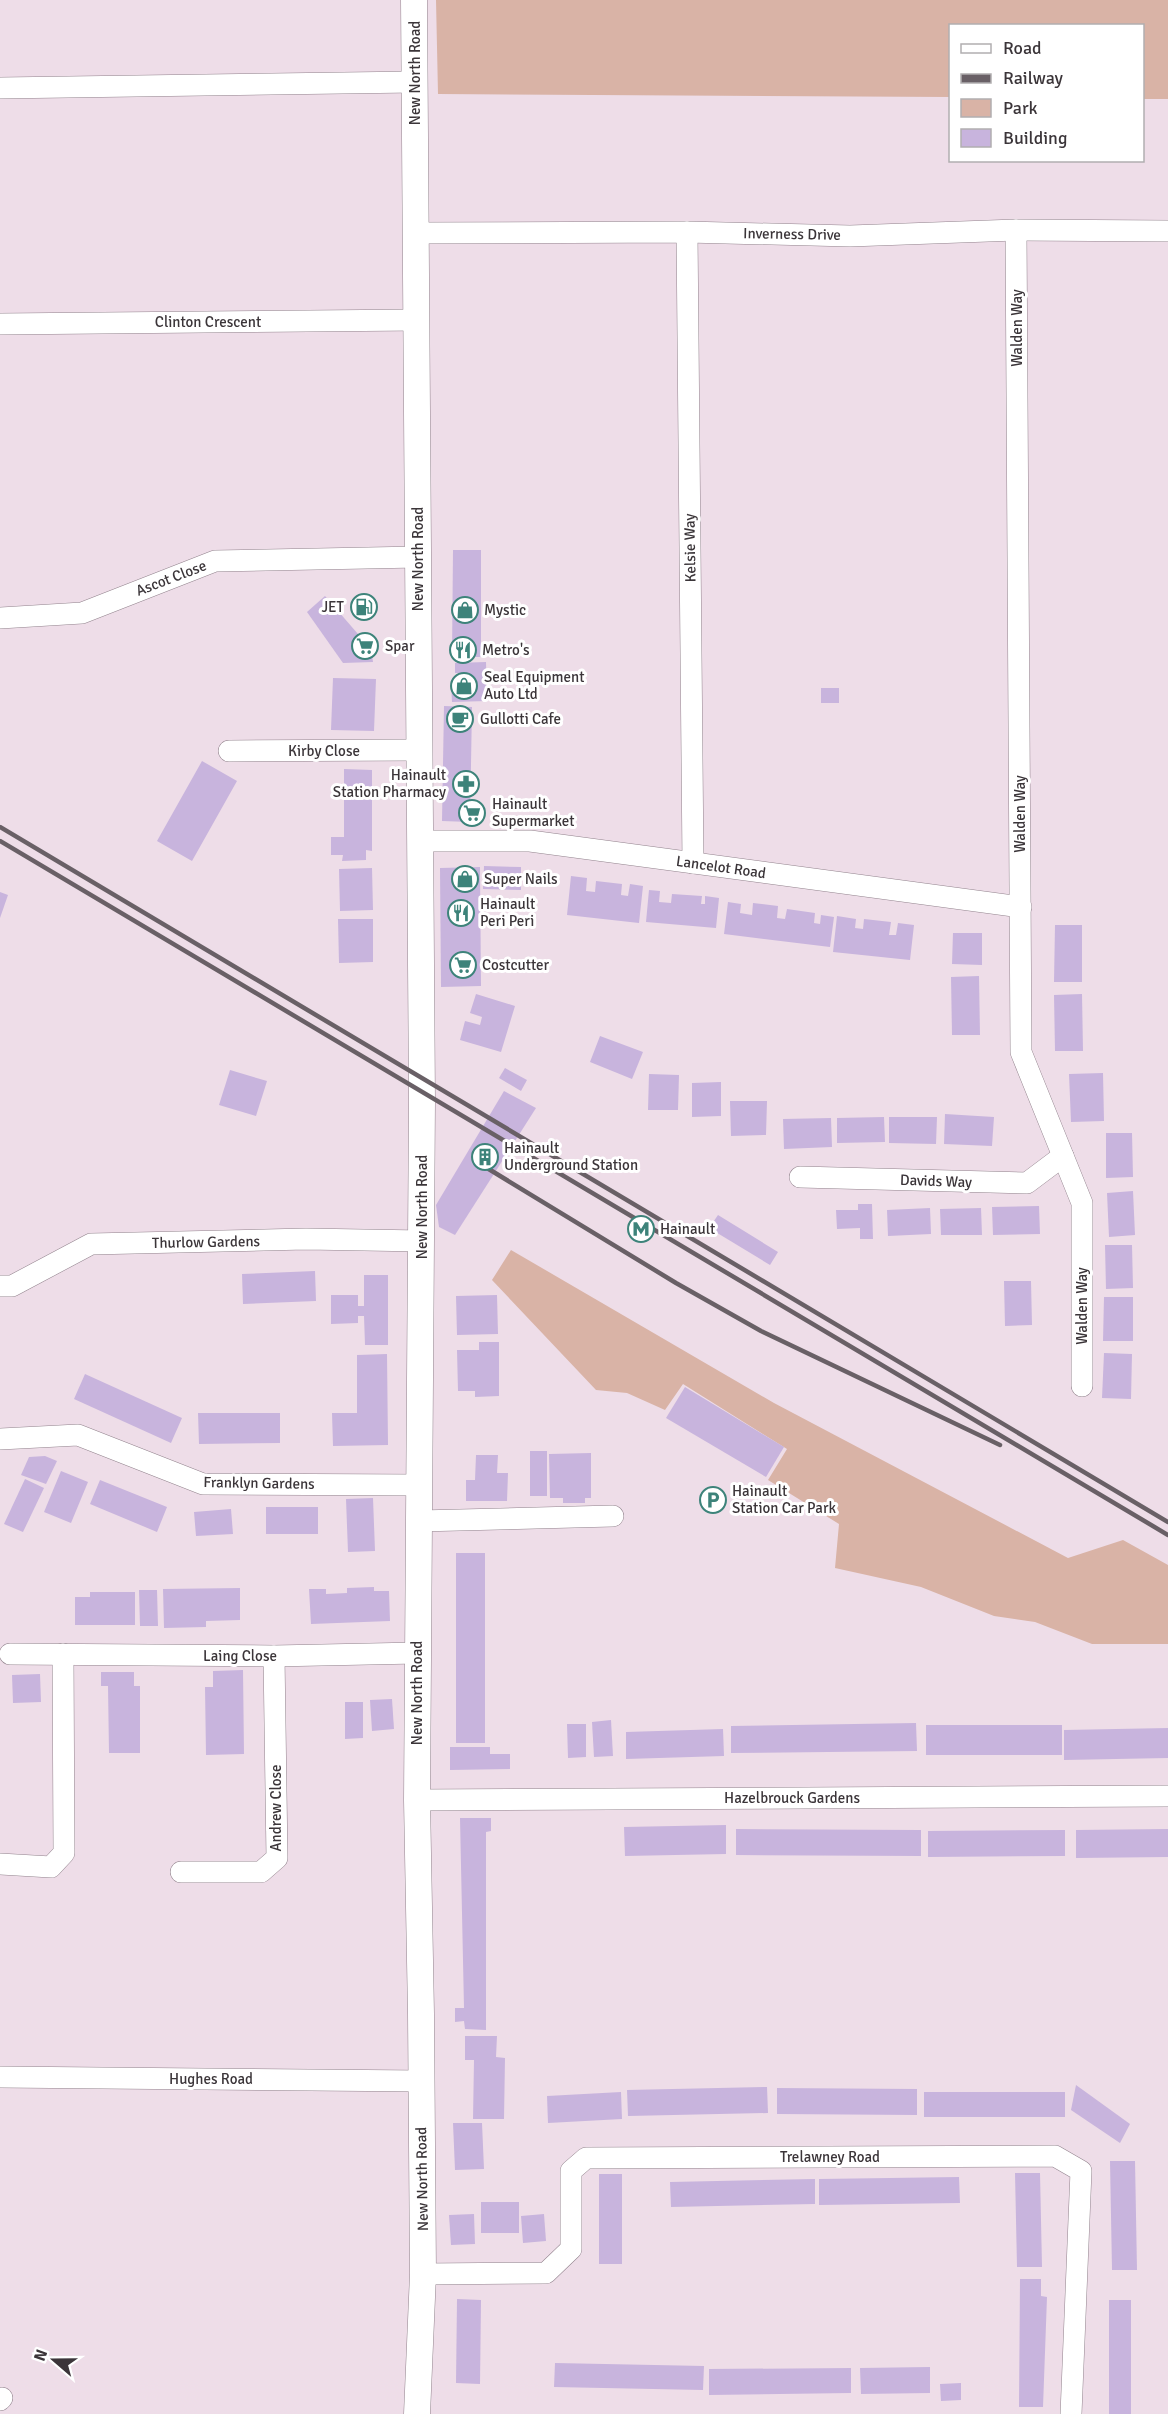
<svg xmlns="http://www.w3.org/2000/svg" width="1168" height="2414" font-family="Signika,sans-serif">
  <rect width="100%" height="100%" fill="#eedde8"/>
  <g fill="#d9b3a6">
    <polygon points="436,0 1168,0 1168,99 1143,99 1142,26 950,26 950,97 438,94"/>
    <polygon points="511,1250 774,1403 1068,1558 1123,1540 1168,1565 1168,1644 1092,1644 1035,1622 994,1616 921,1587 835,1568 839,1524 768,1480 787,1449 683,1384 665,1410 627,1393 596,1390 492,1280"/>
  </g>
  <g fill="#c8b4dd">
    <polygon points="453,550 481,550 481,657 452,657"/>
    <polygon points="325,596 371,649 373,662 343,663 307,612"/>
    <polygon points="486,662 487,701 452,702 451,683 464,683 464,673 455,673 455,663"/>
    <polygon points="333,678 376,679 374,731 331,730"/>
    <rect x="821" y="688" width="18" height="15"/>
    <polygon points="444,706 472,707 470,822 442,821"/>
    <polygon points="202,761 237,781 192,861 157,841"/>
    <polygon points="344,769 372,770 372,851 366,850 366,860 342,861 343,855 331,855 331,837 344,837"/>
    <polygon points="484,866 521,867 521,890 483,889"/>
    <polygon points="480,867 481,986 441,987 440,868"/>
    <polygon points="372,868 373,910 340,911 339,869"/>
    <polygon points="571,876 587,878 586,891 595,892 596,881 622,884 621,895 628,896 630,884 643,886 639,923 567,915"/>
    <polygon points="649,890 660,891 659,902 671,903 672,894 702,896 701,904 705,904 705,896 719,898 716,928 646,922"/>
    <polygon points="0,892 8,895 0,918"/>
    <polygon points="728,902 741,904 740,913 752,915 753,903 778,906 777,918 785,919 787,909 815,913 814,923 820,924 821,915 834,917 830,947 724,934"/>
    <polygon points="837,916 856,919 855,928 863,929 864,919 891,922 889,935 896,935 898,923 914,925 910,960 833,952"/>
    <polygon points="338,919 373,919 373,962 339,963"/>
    <polygon points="1055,925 1082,925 1082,982 1054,982"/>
    <polygon points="953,933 982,933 982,965 952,964"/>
    <polygon points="979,976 980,1035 952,1035 951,977"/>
    <polygon points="476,994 515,1006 501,1052 460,1040 465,1021 480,1025 482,1017 470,1013"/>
    <polygon points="1082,994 1083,1051 1055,1051 1054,995"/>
    <polygon points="600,1036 643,1052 632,1079 590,1062"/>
    <polygon points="505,1068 527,1080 521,1091 499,1078"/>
    <polygon points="230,1070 267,1081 256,1116 219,1105"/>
    <polygon points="1103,1073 1104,1121 1071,1122 1069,1074"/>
    <polygon points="649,1074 679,1075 678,1110 648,1110"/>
    <polygon points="721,1082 721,1116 692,1117 692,1083"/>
    <polygon points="504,1091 536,1108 455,1235 439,1227 436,1205"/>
    <polygon points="730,1101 767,1101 766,1135 731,1136"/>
    <polygon points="945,1114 994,1117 992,1146 944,1144"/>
    <polygon points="884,1117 885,1142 837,1143 837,1118"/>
    <polygon points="889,1117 937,1117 936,1144 889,1143"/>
    <polygon points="831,1118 832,1147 784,1149 783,1119"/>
    <polygon points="1106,1133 1132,1133 1133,1177 1106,1178"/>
    <polygon points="1133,1191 1135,1235 1109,1237 1107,1193"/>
    <polygon points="858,1204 872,1204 873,1239 860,1239 860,1228 837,1229 836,1210 858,1210"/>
    <polygon points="1039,1206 1040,1234 993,1235 992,1207"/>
    <polygon points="930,1208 931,1234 888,1236 887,1210"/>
    <polygon points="981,1208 982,1235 941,1235 940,1209"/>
    <polygon points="718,1215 778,1252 770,1265 709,1228"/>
    <polygon points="1105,1245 1132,1245 1133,1288 1106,1289"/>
    <polygon points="315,1271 316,1301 243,1304 242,1274"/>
    <polygon points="364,1275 388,1275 388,1345 365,1345 364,1316 358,1316 358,1323 331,1324 331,1295 358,1295 358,1306 364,1306"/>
    <polygon points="1004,1281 1031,1281 1032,1325 1005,1326"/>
    <polygon points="497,1295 498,1334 457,1335 456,1296"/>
    <polygon points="1104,1297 1133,1297 1133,1341 1103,1341"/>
    <polygon points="479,1342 499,1342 499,1396 475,1397 475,1391 458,1391 457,1350 479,1350"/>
    <polygon points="1104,1353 1132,1354 1131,1399 1102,1398"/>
    <polygon points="387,1354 388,1445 333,1446 332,1413 357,1413 357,1355"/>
    <polygon points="85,1374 182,1418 171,1443 74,1399"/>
    <polygon points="685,1387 784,1447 766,1477 666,1418"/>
    <polygon points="198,1413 280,1413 280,1443 199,1444"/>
    <rect x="530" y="1451" width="17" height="45"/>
    <polygon points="591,1453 591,1498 585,1498 585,1503 563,1503 563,1498 550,1498 549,1454"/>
    <polygon points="476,1455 498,1455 497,1473 508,1473 507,1501 466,1501 466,1480 475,1480"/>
    <polygon points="45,1456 57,1461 46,1484 21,1475 29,1457"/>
    <polygon points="61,1471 88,1482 71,1523 44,1512"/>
    <polygon points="25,1479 44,1488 23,1532 4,1524"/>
    <polygon points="100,1480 167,1507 157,1532 90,1504"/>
    <polygon points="373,1498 375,1551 348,1552 346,1499"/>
    <rect x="266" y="1507" width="52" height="27"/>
    <polygon points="231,1509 233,1534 196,1536 194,1512"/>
    <rect x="456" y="1553" width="29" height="190"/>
    <polygon points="374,1587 374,1591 389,1591 390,1621 311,1624 309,1589 326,1589 326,1594 347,1593 347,1588"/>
    <polygon points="240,1588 240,1620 206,1621 206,1627 164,1628 163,1589"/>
    <polygon points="139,1590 157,1590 158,1626 140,1626"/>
    <polygon points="90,1592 135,1592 135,1625 75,1625 75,1597 90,1597"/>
    <polygon points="243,1670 244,1754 206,1755 205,1687 213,1687 213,1671"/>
    <polygon points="101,1672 134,1672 134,1686 140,1686 140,1753 109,1753 108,1686 101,1686"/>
    <polygon points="40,1674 41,1702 13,1703 12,1675"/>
    <polygon points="392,1699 394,1729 372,1731 370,1700"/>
    <polygon points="345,1702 363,1702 363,1738 345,1739"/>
    <polygon points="611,1720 613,1756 594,1757 592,1722"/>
    <polygon points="916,1723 917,1751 731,1753 731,1726"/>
    <polygon points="567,1724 586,1724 586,1757 568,1758"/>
    <rect x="926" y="1725" width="136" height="30"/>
    <polygon points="1168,1728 1168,1758 1064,1760 1064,1730"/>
    <polygon points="723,1729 724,1756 626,1759 626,1732"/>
    <polygon points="450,1747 490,1747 490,1754 510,1754 510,1769 450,1770"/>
    <polygon points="460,1818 491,1818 491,1831 486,1832 486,2030 465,2029 464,2021 455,2022 455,2008 464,2008"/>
    <polygon points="726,1825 726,1854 625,1856 624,1827"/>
    <polygon points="736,1829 921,1830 921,1856 736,1855"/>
    <polygon points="1168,1829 1168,1857 1076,1858 1076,1830"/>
    <polygon points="1065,1830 1065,1856 928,1857 928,1831"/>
    <polygon points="465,2036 497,2036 496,2057 505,2058 504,2119 473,2119 474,2060 465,2060"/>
    <polygon points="1076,2085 1130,2124 1120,2143 1071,2110"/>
    <polygon points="767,2087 768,2113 628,2116 627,2090"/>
    <polygon points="777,2088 917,2089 917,2115 777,2114"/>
    <polygon points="621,2092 622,2119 548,2123 547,2096"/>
    <rect x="924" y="2092" width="141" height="25"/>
    <polygon points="453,2123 482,2123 484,2169 455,2170"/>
    <polygon points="1110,2161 1135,2161 1137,2270 1112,2270"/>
    <polygon points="1015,2173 1040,2173 1042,2267 1017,2267"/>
    <rect x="599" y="2174" width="23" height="90"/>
    <polygon points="959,2177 960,2203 819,2205 819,2179"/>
    <polygon points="815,2179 815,2204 671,2207 670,2182"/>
    <rect x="481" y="2202" width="38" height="31"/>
    <polygon points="474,2214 475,2244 451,2245 449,2215"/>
    <polygon points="544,2214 546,2241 523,2243 521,2216"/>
    <polygon points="1020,2279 1041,2279 1041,2296 1047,2297 1043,2407 1019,2407"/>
    <polygon points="457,2299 481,2300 480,2384 456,2383"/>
    <rect x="1109" y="2300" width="22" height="114"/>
    <polygon points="555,2363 704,2366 703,2390 554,2387"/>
    <polygon points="930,2367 930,2393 861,2394 860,2368"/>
    <polygon points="851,2368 851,2393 709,2395 709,2369"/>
    <polygon points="961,2383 961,2400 941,2401 940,2384"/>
  </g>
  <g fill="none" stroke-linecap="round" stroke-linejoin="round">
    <defs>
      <g id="minor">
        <polyline points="0,88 414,82"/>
        <polyline points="1016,230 1021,1052 1082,1203 1082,1386"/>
        <polyline points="687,232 693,863"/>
        <polyline points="416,233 687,232 850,236 1016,230 1168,231"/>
        <polyline points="0,324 417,320"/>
        <polyline points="0,618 82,613 215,561 418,557"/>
        <polyline points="229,751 418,750"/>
        <polyline points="419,841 530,841 1021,907"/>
        <polyline points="800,1177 1027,1183 1063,1156"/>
        <polyline points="0,1286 12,1286 91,1244 306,1239 422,1241"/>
        <polyline points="0,1439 78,1435 203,1484 419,1485"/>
        <polyline points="419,1521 613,1516"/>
        <polyline points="10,1654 274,1656 417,1653"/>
        <polyline points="417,1800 1168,1796"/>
        <polyline points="0,1864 51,1867 64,1853 63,1654"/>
        <polyline points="181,1872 261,1872 277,1858 274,1656"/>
        <polyline points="0,2077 421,2081"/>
        <polyline points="423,2274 546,2273 571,2249 571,2171 586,2158 1055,2156 1081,2171 1071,2414"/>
        <polyline points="0,2400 2,2398"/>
      </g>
      <polyline id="tertiary" points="414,0 422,1101 417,1800 421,2014 423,2274 417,2414"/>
    </defs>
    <use href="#minor" stroke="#92838d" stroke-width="22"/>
    <use href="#tertiary" stroke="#92838d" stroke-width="27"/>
    <use href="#minor" stroke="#fff" stroke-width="21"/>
    <use href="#tertiary" stroke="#fff" stroke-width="26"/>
    <g stroke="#696066" stroke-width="4.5">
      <polyline points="0,827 1168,1522"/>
      <polyline points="0,841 1168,1535"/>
      <polyline points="487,1168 676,1283 761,1331 1000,1445"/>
    </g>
  </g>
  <defs>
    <symbol id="fuel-ring" viewBox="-11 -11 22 22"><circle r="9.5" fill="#fff" stroke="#3d837a" stroke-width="1.5"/><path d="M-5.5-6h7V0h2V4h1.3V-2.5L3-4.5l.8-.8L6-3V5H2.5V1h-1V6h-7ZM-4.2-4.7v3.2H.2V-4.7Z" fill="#3d837a"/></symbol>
    <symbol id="shop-ring" viewBox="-11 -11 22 22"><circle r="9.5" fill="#fff" stroke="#3d837a" stroke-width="1.5"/><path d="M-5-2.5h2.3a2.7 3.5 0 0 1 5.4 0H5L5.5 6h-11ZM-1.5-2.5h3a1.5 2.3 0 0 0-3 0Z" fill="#3d837a"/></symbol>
    <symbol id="supermarket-ring" viewBox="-11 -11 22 22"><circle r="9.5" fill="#fff" stroke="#3d837a" stroke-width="1.5"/><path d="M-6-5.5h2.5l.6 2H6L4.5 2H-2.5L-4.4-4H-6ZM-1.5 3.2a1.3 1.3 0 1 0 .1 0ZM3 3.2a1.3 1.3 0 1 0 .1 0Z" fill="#3d837a"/></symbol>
    <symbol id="restaurant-ring" viewBox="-11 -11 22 22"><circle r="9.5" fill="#fff" stroke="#3d837a" stroke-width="1.5"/><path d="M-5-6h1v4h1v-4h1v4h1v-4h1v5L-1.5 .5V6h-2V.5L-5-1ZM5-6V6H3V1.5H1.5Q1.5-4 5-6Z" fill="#3d837a"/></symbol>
    <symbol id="cafe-ring" viewBox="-11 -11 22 22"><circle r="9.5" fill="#fff" stroke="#3d837a" stroke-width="1.5"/><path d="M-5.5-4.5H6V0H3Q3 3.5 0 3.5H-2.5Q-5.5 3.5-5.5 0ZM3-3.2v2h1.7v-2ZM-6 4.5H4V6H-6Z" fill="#3d837a"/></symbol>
    <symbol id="pharmacy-ring" viewBox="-11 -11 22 22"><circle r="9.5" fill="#fff" stroke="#3d837a" stroke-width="1.5"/><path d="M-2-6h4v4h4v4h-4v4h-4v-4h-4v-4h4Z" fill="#3d837a"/></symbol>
    <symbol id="building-ring" viewBox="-11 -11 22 22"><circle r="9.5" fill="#fff" stroke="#3d837a" stroke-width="1.5"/><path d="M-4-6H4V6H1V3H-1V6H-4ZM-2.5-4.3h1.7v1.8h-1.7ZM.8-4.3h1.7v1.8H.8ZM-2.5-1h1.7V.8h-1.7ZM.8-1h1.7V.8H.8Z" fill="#3d837a"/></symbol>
    <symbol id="metro-ring" viewBox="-11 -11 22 22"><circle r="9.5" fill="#fff" stroke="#3d837a" stroke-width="1.5"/><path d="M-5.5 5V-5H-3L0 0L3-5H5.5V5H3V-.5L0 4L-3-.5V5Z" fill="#3d837a"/></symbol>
    <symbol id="parking-ring" viewBox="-11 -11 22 22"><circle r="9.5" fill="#fff" stroke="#3d837a" stroke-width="1.5"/><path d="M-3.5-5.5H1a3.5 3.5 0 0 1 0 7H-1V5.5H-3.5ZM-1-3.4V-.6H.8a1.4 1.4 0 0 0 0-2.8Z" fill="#3d837a"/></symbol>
  </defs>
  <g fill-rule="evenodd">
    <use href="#fuel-ring" x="349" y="592" width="30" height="30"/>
    <use href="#shop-ring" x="450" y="595" width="30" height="30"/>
    <use href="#supermarket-ring" x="350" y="631" width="30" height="30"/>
    <use href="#restaurant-ring" x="448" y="635" width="30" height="30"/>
    <use href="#shop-ring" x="449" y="671" width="30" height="30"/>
    <use href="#cafe-ring" x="445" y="704" width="30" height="30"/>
    <use href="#pharmacy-ring" x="451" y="769" width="30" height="30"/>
    <use href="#supermarket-ring" x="457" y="798" width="30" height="30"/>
    <use href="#shop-ring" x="450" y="864" width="30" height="30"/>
    <use href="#restaurant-ring" x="446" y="898" width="30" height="30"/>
    <use href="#supermarket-ring" x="448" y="950" width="30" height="30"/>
    <use href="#building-ring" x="470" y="1142" width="30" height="30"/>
    <use href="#metro-ring" x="626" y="1214" width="30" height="30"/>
    <use href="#parking-ring" x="698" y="1485" width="30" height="30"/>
  </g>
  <g text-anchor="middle" stroke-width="6" stroke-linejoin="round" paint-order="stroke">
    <g font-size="15" fill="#3b3539" stroke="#fff">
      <text transform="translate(415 73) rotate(-90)" y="5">New North Road</text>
      <text transform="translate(792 234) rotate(1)" y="5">Inverness Drive</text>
      <text x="208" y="327">Clinton Crescent</text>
      <text transform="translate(1017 328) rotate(-90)" y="5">Walden Way</text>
      <text transform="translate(690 548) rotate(-91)" y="5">Kelsie Way</text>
      <text transform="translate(418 559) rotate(-90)" y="5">New North Road</text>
      <text transform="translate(171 578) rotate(-21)" y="5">Ascot Close</text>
      <text x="324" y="756">Kirby Close</text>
      <text transform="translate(1020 814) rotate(-90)" y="5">Walden Way</text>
      <text transform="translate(721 867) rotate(8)" y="5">Lancelot Road</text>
      <text transform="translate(936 1181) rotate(2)" y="5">Davids Way</text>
      <text transform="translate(422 1207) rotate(-90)" y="5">New North Road</text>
      <text transform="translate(206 1242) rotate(-1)" y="5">Thurlow Gardens</text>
      <text transform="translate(1082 1306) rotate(-90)" y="5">Walden Way</text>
      <text transform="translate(259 1483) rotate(1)" y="5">Franklyn Gardens</text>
      <text x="240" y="1661">Laing Close</text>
      <text transform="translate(417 1693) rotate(-90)" y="5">New North Road</text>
      <text x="792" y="1803">Hazelbrouck Gardens</text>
      <text transform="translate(276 1808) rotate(-90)" y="5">Andrew Close</text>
      <text x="211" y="2084">Hughes Road</text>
      <text x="830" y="2162">Trelawney Road</text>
      <text transform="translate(422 2179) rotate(-91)" y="5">New North Road</text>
    </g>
    <g font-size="15" fill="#3b3539" stroke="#fff" text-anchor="start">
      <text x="344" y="612" text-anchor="end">JET</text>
      <text x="484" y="615">Mystic</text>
      <text x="385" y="651">Spar</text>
      <text x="482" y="655">Metro's</text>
      <text x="484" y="682">Seal Equipment<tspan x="484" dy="17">Auto Ltd</tspan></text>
      <text x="480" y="724">Gullotti Cafe</text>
      <text x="446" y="780" text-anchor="end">Hainault<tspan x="446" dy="17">Station Pharmacy</tspan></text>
      <text x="492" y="809">Hainault<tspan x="492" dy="17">Supermarket</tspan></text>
      <text x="484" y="884">Super Nails</text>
      <text x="480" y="909">Hainault<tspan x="480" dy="17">Peri Peri</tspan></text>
      <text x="482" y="970">Costcutter</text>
      <text x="504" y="1153">Hainault<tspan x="504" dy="17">Underground Station</tspan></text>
      <text x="660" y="1234">Hainault</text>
      <text x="732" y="1496">Hainault<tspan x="732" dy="17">Station Car Park</tspan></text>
    </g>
  </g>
  <rect x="949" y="24" width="195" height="138" fill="#ffffff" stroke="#b1aeb0" stroke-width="1.5"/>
  <rect x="961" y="44" width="30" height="9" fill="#ffffff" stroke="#b1aeb0" stroke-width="1.5"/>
  <text x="1003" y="54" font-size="18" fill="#3b3539">Road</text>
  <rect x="961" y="74" width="30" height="9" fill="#696066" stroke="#b1aeb0" stroke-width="1.5"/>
  <text x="1003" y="84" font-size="18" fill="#3b3539">Railway</text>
  <rect x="961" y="99" width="30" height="18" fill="#d9b3a6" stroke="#b1aeb0" stroke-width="1.5"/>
  <text x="1003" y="114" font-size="18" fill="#3b3539">Park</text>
  <rect x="961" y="129" width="30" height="18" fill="#c8b4dd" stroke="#b1aeb0" stroke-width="1.5"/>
  <text x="1003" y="144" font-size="18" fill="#3b3539">Building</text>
  <g transform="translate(54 2360) rotate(290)" stroke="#ffffff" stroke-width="4.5" paint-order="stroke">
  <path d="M0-4.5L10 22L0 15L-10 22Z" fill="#3b3539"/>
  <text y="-9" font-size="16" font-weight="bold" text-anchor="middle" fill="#3b3539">N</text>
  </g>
</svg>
